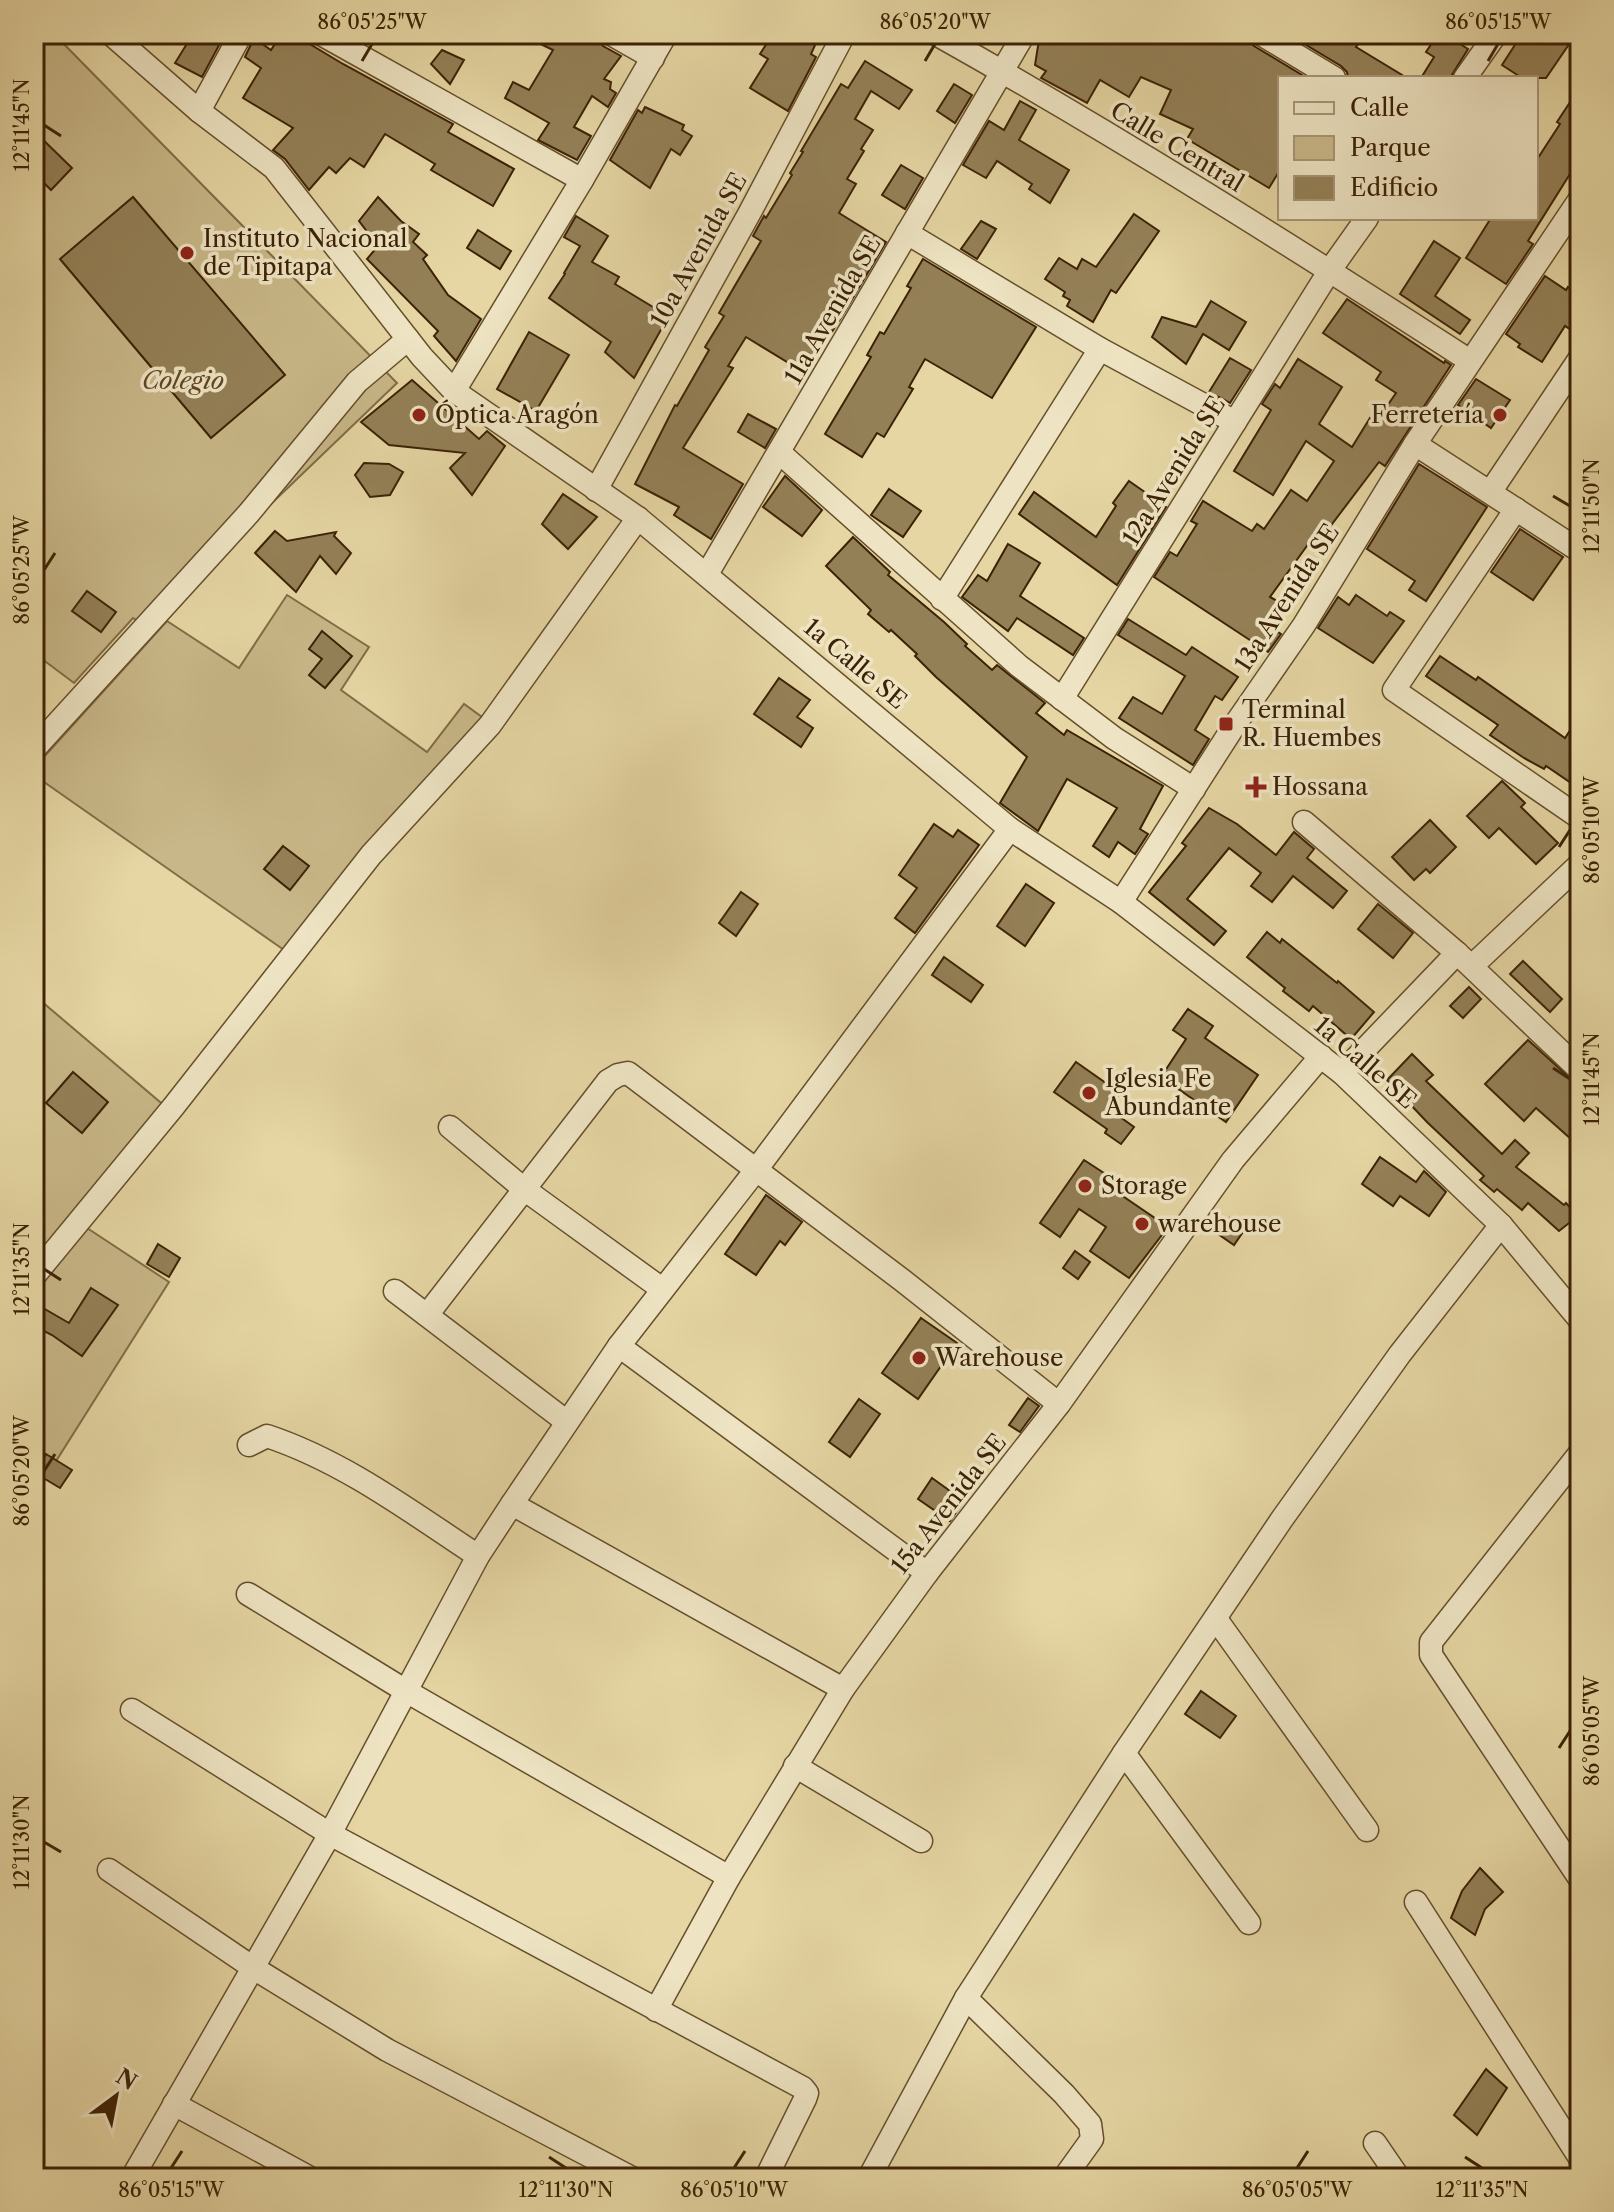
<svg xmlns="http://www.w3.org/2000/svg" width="1614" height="2212" font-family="'Libre Caslon Text',serif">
  <rect width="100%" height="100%" fill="#e5d6a3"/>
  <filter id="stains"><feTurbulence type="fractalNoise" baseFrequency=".0025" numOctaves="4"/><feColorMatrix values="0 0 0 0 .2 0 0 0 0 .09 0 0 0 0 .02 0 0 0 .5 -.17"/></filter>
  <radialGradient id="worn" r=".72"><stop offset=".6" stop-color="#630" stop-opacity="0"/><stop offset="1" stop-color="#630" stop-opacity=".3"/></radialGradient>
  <g fill="#c8b788" stroke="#826c46" stroke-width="2">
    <polygon points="34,34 54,34 397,383 145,625 133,618 74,683 34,653"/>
    <polygon points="287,595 369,647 341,690 427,752 464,704 486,720 284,950 34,775 34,768 167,621 239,668"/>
    <polygon points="34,995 167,1108 34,1273"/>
    <polygon points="81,1224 169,1282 34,1496 34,1283"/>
  </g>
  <g fill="#948057" stroke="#3c2205" stroke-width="2">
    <polygon points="193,34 225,34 202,77 175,63"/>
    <polygon points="281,34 293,34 343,64 453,124 448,132 514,169 493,206 431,170 435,164 385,134 364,167 350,158 336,173 329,167 309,190 285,159 273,150 293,128 243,98 261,68 245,57 254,38 271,50"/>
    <polygon points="520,34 597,34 599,40 603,46 621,56 604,79 611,82 610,89 616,93 608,107 592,96 574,127 591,136 577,160 538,140 549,123 505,98 513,82 529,90 553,50"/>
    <polygon points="773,34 820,34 811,54 816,57 788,111 750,88 768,59 760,54"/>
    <polygon points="1046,34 1247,34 1248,40 1254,46 1307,78 1280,78 1280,170 1269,188 1187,139 1193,129 1160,114 1171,90 1141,77 1129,97 1100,80 1087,103 1041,78 1046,71 1035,65 1038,46"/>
    <polygon points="1288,34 1364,34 1356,47 1407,78 1348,78 1347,72 1341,66"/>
    <polygon points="1438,34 1444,34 1468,49 1450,78 1421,78 1434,57 1426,52"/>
    <polygon points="1522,34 1576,34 1546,78 1522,78 1502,65"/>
    <polygon points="442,50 464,60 450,84 431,64"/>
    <polygon points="865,61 912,90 899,109 871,91 855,119 873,130 861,149 864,151 847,179 856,184 839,213 886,242 841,318 805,373 746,337 728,366 733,368 683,448 743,484 711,539 674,515 679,507 635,484 675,405 677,406 709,350 705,347 724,316 719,313 761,241 753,236 764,216 766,218 792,175 790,173 803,152 801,151 841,84 848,88"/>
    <polygon points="954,84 972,95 955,123 937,111"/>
    <polygon points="1580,87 1580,158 1528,241 1533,244 1506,284 1466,258 1491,218 1536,218 1536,161 1560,124 1557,122"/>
    <polygon points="1020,101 1036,110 1019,140 1069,170 1050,203 1029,189 1032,184 997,161 986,178 963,165 989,121 1004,130"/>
    <polygon points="645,107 684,125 682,130 692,136 680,155 671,149 650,188 610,160 638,110 642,113"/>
    <polygon points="34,131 72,168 51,190 34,173"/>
    <polygon points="901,165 923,178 905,209 882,195"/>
    <polygon points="133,197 285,375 211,438 60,259"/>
    <polygon points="378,197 401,221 419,234 413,242 427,255 423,259 448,295 481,319 456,361 434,336 438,331 367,259 378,246 359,221"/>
    <polygon points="1134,214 1159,231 1116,293 1111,290 1093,322 1067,306 1070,300 1063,296 1065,292 1045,279 1059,258 1077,269 1082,259 1096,267"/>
    <polygon points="576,216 608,236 592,262 619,277 615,284 671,318 663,326 634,378 605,352 611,342 549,298 565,274 564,273 580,246 564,237"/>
    <polygon points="981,221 996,229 977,259 961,249"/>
    <polygon points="478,230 511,251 500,269 467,248"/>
    <polygon points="1434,241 1460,258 1435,296 1470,320 1460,334 1400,294"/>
    <polygon points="923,259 1036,327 992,398 925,359 909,387 913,389 884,437 877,433 862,457 825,434 871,357 867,355 880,332 884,334 911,288 907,286"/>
    <polygon points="1545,276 1566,290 1568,287 1580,295 1580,336 1565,326 1542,362 1518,347 1520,344 1506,334"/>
    <polygon points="1347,299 1444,363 1445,361 1451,365 1385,466 1379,462 1323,536 1317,532 1270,597 1281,603 1267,625 1281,634 1268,652 1154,577 1170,552 1177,556 1197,524 1191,521 1203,501 1252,531 1257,524 1264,529 1291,490 1307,501 1334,461 1306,441 1273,495 1234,471 1271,410 1262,404 1275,384 1280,388 1298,359 1342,387 1319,424 1352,447 1370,418 1376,422 1396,393 1376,380 1381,372 1323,333"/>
    <polygon points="1211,301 1246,322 1229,350 1203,334 1186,364 1152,337 1162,317 1196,327"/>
    <polygon points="529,332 569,355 536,411 497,389"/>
    <polygon points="1230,358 1251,370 1230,403 1209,392"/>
    <polygon points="1476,379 1510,400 1491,428 1458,405"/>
    <polygon points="412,380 479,439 487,431 505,446 472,495 450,468 465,453 389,445 361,422"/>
    <polygon points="748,414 776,429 765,448 738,432"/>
    <polygon points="364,463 389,464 403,472 390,495 370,497 355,475"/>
    <polygon points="1419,464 1487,507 1426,601 1409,590 1415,581 1367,549"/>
    <polygon points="785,476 822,510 802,536 763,507"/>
    <polygon points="1129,481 1166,507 1117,585 1019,514 1034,492 1096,537 1116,506 1113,503"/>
    <polygon points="889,489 921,511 903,537 871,515"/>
    <polygon points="563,494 597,517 568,549 542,524"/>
    <polygon points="1520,529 1563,557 1533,600 1491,572"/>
    <polygon points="275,531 287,541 336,532 334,536 351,553 336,574 320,556 296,592 255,553"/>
    <polygon points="853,537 890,572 888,575 944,622 967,644 965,646 992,670 997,665 1045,703 1036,713 1064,735 1067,730 1163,786 1140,829 1148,834 1135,854 1118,842 1109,857 1093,846 1117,808 1067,779 1038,831 1000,803 1027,757 936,677 915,656 917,654 891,630 889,632 868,614 871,610 826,566"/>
    <polygon points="1008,544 1040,563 1020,596 1084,638 1073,655 1017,618 1008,631 962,597 978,575 987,581"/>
    <polygon points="87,591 116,612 101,632 72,611"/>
    <polygon points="1356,595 1387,616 1390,612 1404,621 1373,663 1318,628 1338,597 1349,605"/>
    <polygon points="1128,619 1186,655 1192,647 1238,677 1222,700 1215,696 1195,730 1209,739 1193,765 1119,718 1133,697 1162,714 1185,676 1118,635"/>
    <polygon points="322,631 352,656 325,688 309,675 322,659 309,649"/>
    <polygon points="1440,656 1476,680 1478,677 1565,738 1569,732 1580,740 1580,789 1546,766 1544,769 1524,758 1490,735 1498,725 1426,676"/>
    <polygon points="779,678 810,700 797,717 813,728 801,747 754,714"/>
    <polygon points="1502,781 1525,803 1521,807 1558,843 1536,864 1499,828 1489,838 1467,816"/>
    <polygon points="1209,808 1237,824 1276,855 1294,832 1314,849 1307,858 1347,891 1333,908 1293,876 1272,902 1251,886 1261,873 1229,848 1187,899 1226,931 1214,945 1149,892 1186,846 1182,843"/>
    <polygon points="1430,820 1456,847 1430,873 1426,869 1414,880 1392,857"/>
    <polygon points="934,824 953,837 958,830 979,845 915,933 895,918 917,888 899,875"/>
    <polygon points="283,846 309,866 290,890 264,869"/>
    <polygon points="1026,884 1054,903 1025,946 997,926"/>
    <polygon points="741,892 758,904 736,936 719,923"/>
    <polygon points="1378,904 1413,933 1393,958 1358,929"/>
    <polygon points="1267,932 1280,943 1282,939 1337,983 1338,981 1374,1012 1351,1039 1313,1006 1309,1011 1283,991 1285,988 1247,957"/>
    <polygon points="944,957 983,985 971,1002 932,975"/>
    <polygon points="1523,961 1562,999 1550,1012 1510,974"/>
    <polygon points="1469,987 1481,999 1463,1018 1450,1006"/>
    <polygon points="1188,1009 1213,1026 1205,1038 1258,1075 1226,1122 1161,1077 1186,1039 1173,1030"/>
    <polygon points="1528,1040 1580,1087 1580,1147 1536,1108 1524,1121 1485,1084"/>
    <polygon points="1412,1054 1433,1075 1426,1081 1502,1154 1515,1140 1529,1153 1516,1167 1564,1205 1566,1203 1578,1216 1559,1231 1528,1203 1522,1210 1497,1189 1494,1192 1480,1180 1484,1176 1427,1122 1387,1080"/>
    <polygon points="1076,1062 1120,1093 1109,1109 1134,1127 1121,1144 1105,1133 1107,1129 1054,1092"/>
    <polygon points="73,1072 108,1102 82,1133 46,1103"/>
    <polygon points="1380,1157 1416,1182 1424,1171 1446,1192 1429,1216 1400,1196 1393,1206 1362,1184"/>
    <polygon points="1084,1160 1110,1177 1105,1184 1168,1227 1129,1278 1090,1251 1106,1227 1079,1209 1060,1237 1040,1223"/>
    <polygon points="766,1195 802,1222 785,1245 780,1241 756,1275 725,1254"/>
    <polygon points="1230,1218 1245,1229 1234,1245 1218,1234"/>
    <polygon points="158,1244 180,1258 169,1277 147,1264"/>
    <polygon points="1075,1251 1090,1262 1078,1279 1063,1268"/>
    <polygon points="91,1288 118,1305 82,1356 52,1335 34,1326 34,1323 43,1308 69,1323"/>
    <polygon points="921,1318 957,1343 918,1399 882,1373"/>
    <polygon points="1028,1398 1039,1406 1020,1432 1009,1425"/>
    <polygon points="859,1399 880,1414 850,1457 829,1442"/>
    <polygon points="46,1454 72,1470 60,1488 35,1473"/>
    <polygon points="932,1478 964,1501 950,1521 918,1499"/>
    <polygon points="1201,1691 1236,1716 1220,1738 1185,1714"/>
    <polygon points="1480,1868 1503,1892 1485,1909 1475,1935 1451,1918 1462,1891"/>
    <polygon points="1486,2069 1507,2088 1477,2135 1454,2115"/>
  </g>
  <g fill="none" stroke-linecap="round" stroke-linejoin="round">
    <defs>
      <g id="minor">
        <polyline points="111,34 199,111 274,168 422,357 454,391 638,518 1010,829 1121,902 1342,1073 1501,1225 1580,1320"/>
        <polyline points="321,34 582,180"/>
        <polyline points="611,34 653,58"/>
        <path d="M936,34C1118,136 1295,248 1470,361"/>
        <polyline points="1261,34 1334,78"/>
        <polyline points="1465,78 1496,34"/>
        <polyline points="199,111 241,34"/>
        <polyline points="907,233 1100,349 1235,422"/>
        <polyline points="454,391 582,180 666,34"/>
        <polyline points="1415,444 1580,551"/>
        <polyline points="780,453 1019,666 1114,738 1194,789"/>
        <polyline points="596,490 749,214 844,34"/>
        <polyline points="1491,491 1580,358"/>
        <polyline points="1516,509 1394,690 1580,818"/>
        <polyline points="707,574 1024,34"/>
        <polyline points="942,599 1100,349"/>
        <polyline points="1062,699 1330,270 1367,218"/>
        <polyline points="34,749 249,513 357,382 408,339"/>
        <polyline points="1304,822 1457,953 1580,1070"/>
        <polyline points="1121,902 1234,726 1304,625 1415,444 1580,199"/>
        <polyline points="1472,966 1580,864"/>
        <polyline points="1342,1073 1457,953"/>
        <polyline points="450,1127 524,1189 662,1289"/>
        <polyline points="34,1276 174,1106 371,855 490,725 638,518"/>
        <polyline points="395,1291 567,1422"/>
        <polyline points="427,1315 608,1081 618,1075 628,1073 902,1280 1059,1404"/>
        <polyline points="619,1346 927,1573"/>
        <path d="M249,1445L267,1436C345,1462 411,1512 478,1556"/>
        <polyline points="1580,1453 1431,1642 1431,1655 1580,1879"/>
        <polyline points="512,1504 843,1689"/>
        <polyline points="248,1594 406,1691 729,1877"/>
        <polyline points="1216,1619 1367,1830"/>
        <polyline points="132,1710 330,1834 803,2088 807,2093 805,2099 766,2178"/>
        <polyline points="1124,1753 1249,1923"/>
        <polyline points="795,1766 921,1841"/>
        <polyline points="109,1870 252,1967 387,2050 632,2178"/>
        <polyline points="1416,1902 1580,2158"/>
        <polyline points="966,1998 1064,2094 1090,2124 1092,2139 1064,2178"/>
        <polyline points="656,2010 729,1877 843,1689 927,1573 1059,1404 1233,1160 1321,1056"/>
        <polyline points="174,2104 310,2178"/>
        <polyline points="1375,2143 1399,2178"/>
        <polyline points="132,2178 330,1834 478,1556 512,1504 619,1346 756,1170 1010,829"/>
        <polyline points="869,2178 966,1998 1124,1753 1282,1519 1400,1354 1501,1225"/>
      </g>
    </defs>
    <use href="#minor" stroke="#664f2c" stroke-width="25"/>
    <use href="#minor" stroke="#eee4c3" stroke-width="22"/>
  </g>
  <path fill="none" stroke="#3c2205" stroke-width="3" d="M362,61L372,44M925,61L935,44M1488,61L1498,44M44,125L61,136M1553,496L1570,506M44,570L55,553M1559,847L1570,830M1553,1068L1570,1079M44,1269L61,1280M44,1471L55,1454M1559,1748L1570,1731M44,1842L61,1852M549,2157L566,2168M1465,2157L1482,2168M171,2168L182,2151M734,2168L745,2151M1297,2168L1308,2151"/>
  <g fill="#8f2418" stroke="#eee4c3" stroke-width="3">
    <circle cx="187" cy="253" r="8"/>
    <circle cx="419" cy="415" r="8"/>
    <circle cx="1500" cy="415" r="8"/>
    <rect x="1218" y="716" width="16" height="16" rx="4"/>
    <path d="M1252 775h8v8h8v8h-8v8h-8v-8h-8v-8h8z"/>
    <circle cx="1089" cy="1093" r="8"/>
    <circle cx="1085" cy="1186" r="8"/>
    <circle cx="1142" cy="1224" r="8"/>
    <circle cx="919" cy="1358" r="8"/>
  </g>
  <g text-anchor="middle" stroke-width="7" stroke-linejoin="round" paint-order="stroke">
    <g font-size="24" fill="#3c2205" stroke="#eee4c3">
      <text transform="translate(1177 147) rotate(31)" y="8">Calle Central</text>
      <text transform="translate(699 250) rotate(-61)" y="8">10a Avenida SE</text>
      <text transform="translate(833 310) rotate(-60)" y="8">11a Avenida SE</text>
      <text transform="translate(1174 471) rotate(-58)" y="8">12a Avenida SE</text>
      <text transform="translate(1287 598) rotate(-57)" y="8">13a Avenida SE</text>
      <text transform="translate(855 664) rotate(40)" y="8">1a Calle SE</text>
      <text transform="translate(1365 1063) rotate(41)" y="8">1a Calle SE</text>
      <text transform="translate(949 1504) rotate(-52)" y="8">15a Avenida SE</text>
    </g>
    <g font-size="24" fill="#3c2205" stroke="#eee4c3" text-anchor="start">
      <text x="203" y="247">Instituto Nacional<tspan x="203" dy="28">de Tipitapa</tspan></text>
      <text x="435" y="423">Óptica Aragón</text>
      <text x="1484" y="423" text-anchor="end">Ferretería</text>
      <text x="1242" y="718">Terminal<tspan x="1242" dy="28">R. Huembes</tspan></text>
      <text x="1272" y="795">Hossana</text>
      <text x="1105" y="1087">Iglesia Fe<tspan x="1105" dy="28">Abundante</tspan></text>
      <text x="1101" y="1194">Storage</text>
      <text x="1158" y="1232">warehouse</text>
      <text x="935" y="1366">Warehouse</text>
    </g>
    <g font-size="24" font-style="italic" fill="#5f4726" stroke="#eee4c3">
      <text x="183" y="389">Colegio</text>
    </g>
  </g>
  <rect width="1614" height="2212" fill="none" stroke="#e5d6a3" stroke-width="88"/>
  <rect x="1278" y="76" width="260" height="144" fill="#eee4c3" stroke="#a79677" stroke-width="2"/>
  <rect x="1294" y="102" width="40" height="12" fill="#eee4c3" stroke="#a79677" stroke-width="2"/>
  <text x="1350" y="116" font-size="24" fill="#3c2205">Calle</text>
  <rect x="1294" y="136" width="40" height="24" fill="#c8b788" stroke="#a79677" stroke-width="2"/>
  <text x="1350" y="156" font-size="24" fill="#3c2205">Parque</text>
  <rect x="1294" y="176" width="40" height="24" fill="#948057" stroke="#a79677" stroke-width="2"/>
  <text x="1350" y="196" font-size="24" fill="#3c2205">Edificio</text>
  <g transform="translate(116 2096) rotate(32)" stroke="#eee4c3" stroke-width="6" paint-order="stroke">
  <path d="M0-6L14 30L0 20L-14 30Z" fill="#3c2205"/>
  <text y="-12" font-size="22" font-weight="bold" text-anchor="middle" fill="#3c2205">N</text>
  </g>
  <rect x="44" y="44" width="1526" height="2124" fill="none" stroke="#3c2205" stroke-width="3"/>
  <g font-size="20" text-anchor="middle" fill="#3c2205">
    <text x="372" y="29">86°05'25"W</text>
    <text x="935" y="29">86°05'20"W</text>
    <text x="1498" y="29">86°05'15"W</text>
    <text transform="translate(22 125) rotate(-90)" y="7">12°11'45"N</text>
    <text transform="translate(1592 506) rotate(-90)" y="7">12°11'50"N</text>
    <text transform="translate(22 570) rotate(-90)" y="7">86°05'25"W</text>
    <text transform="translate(1592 830) rotate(-90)" y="7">86°05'10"W</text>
    <text transform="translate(1592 1079) rotate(-90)" y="7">12°11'45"N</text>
    <text transform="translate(22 1269) rotate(-90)" y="7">12°11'35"N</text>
    <text transform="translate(22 1471) rotate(-90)" y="7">86°05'20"W</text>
    <text transform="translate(1592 1731) rotate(-90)" y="7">86°05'05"W</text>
    <text transform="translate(22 1842) rotate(-90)" y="7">12°11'30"N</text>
    <text x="171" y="2197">86°05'15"W</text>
    <text x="566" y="2197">12°11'30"N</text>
    <text x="734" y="2197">86°05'10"W</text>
    <text x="1297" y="2197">86°05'05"W</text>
    <text x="1482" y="2197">12°11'35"N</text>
  </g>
  <rect width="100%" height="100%" filter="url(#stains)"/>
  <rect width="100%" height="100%" fill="url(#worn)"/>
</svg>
